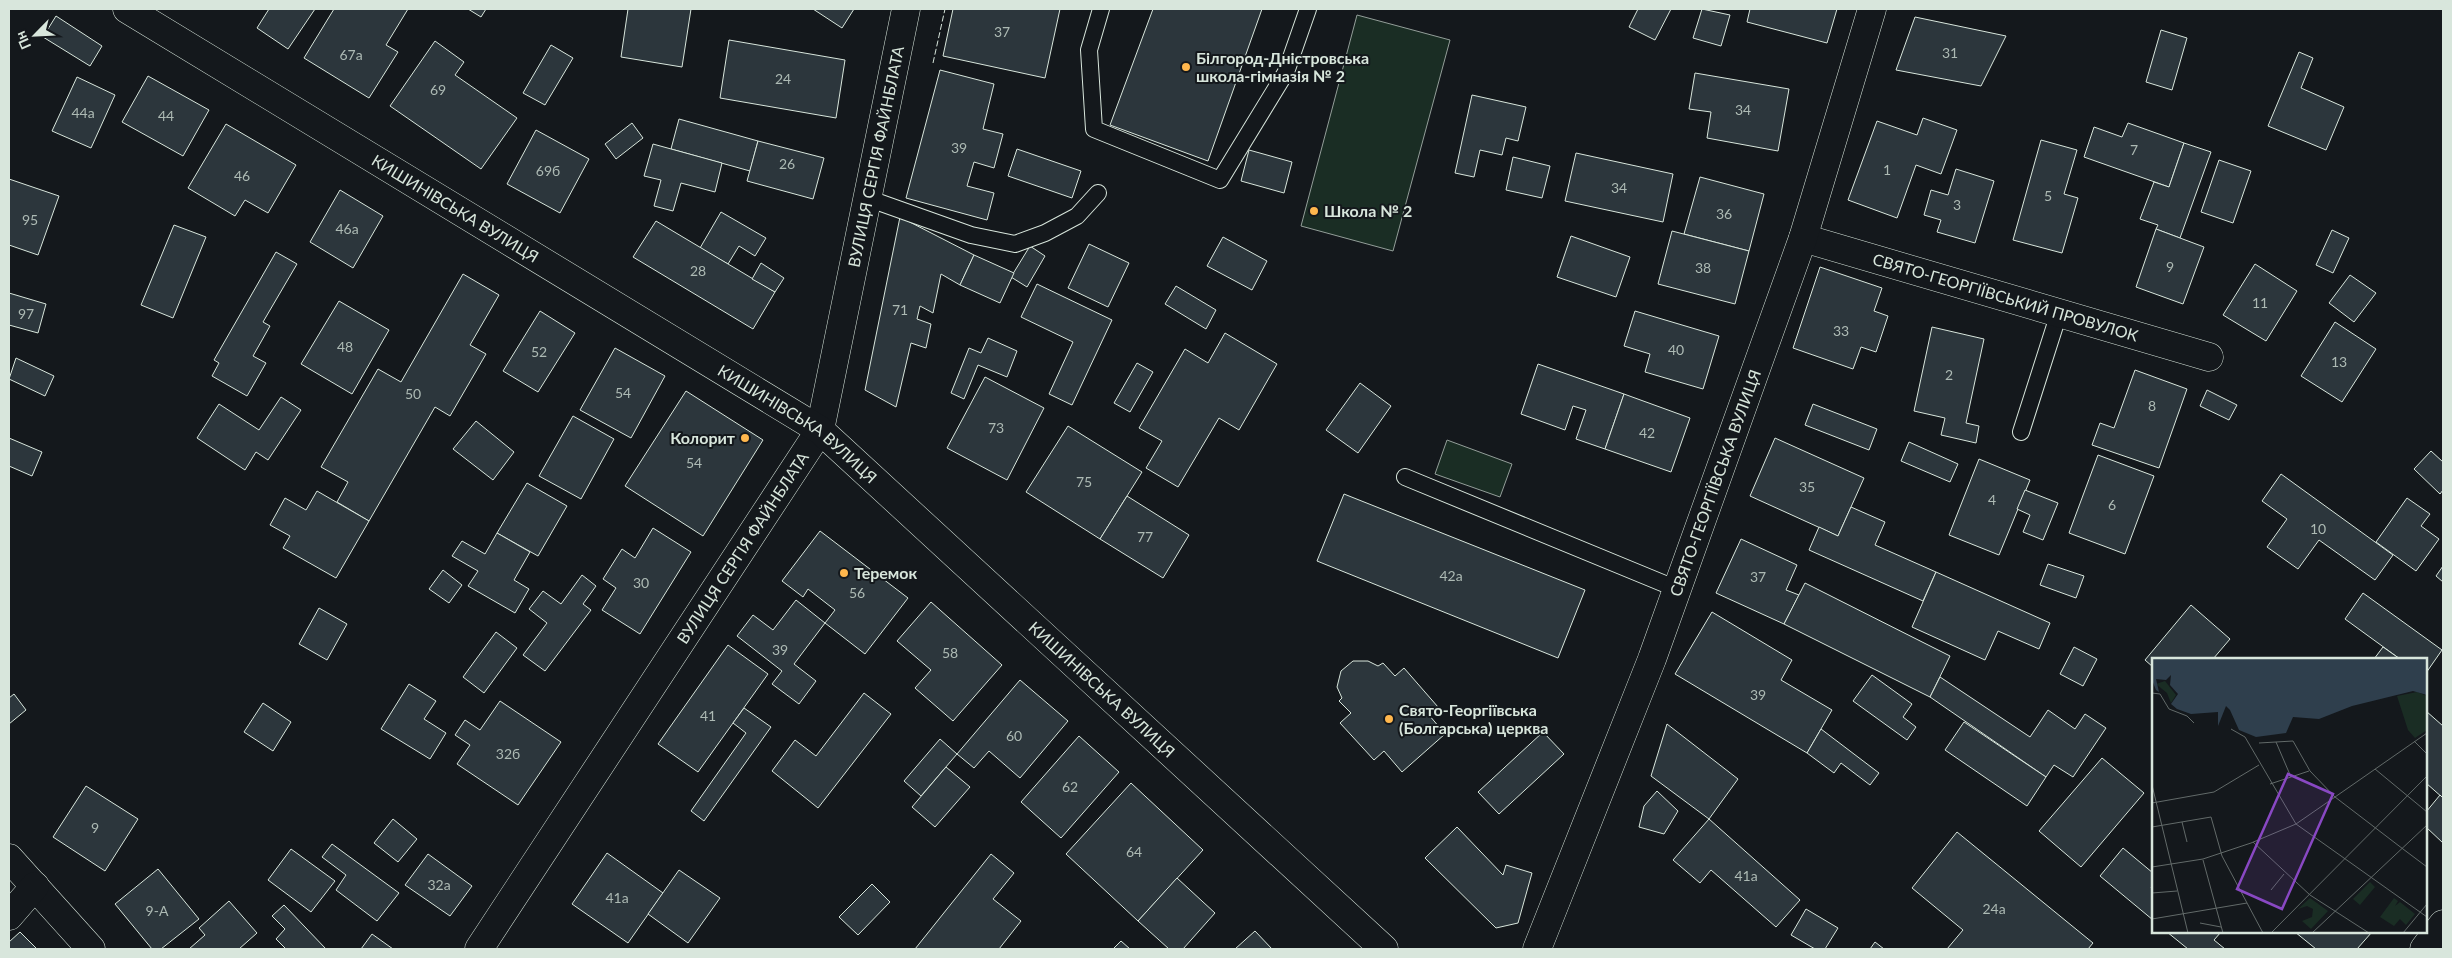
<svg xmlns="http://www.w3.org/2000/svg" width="2452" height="958" font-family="Lato,sans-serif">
  <rect width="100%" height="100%" fill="#14181c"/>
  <g fill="#1a2d24" stroke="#939e99">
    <polygon points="1357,15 1450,40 1393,251 1301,226"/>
    <polygon points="1447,440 1512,464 1500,497 1435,474"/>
  </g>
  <g fill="#2c363c" stroke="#d8e6dc">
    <polygon points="269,9 315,9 288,49 257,28"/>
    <polygon points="334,9 408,9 386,45 398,52 369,98 304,58"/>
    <polygon points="468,9 486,9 481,17"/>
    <polygon points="628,9 691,9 682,67 621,57"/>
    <polygon points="813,9 854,9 842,28"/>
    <polygon points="953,9 1060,9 1045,78 943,56"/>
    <polygon points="1153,9 1262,9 1208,161 1110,125"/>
    <polygon points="1638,9 1671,9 1655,40 1629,27"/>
    <polygon points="1702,9 1730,15 1721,46 1693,38"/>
    <polygon points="1750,9 1837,9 1827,43 1747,22"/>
    <polygon points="56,16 102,46 90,66 43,37"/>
    <polygon points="1915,17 2006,36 1981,86 1896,70"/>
    <polygon points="2161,30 2187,38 2172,90 2146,82"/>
    <polygon points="729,40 845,60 836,118 720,98"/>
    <polygon points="435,41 464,62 455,75 517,118 481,169 390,106"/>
    <polygon points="551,45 573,58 545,105 523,93"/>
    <polygon points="2299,52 2313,58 2301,88 2344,107 2326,150 2268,126"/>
    <polygon points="940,70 994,84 983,129 1003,134 994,168 974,162 967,186 994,193 987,220 906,198"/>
    <polygon points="1695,73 1789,89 1778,151 1707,138 1711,112 1689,109"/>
    <polygon points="148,76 209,110 183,156 122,122"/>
    <polygon points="77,77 115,95 91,148 52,131"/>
    <polygon points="1472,95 1526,107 1518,141 1506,138 1502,155 1480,150 1474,177 1455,173"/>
    <polygon points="1923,118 1957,130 1941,174 1916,165 1897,218 1848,200 1877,121 1917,135"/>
    <polygon points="679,119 758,141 750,171 671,149"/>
    <polygon points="632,123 643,138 616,159 605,144"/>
    <polygon points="2128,123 2184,143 2169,187 2084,157 2094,127 2122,137"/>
    <polygon points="226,124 296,165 268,213 245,200 235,216 188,188"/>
    <polygon points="536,130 589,159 560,213 507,184"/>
    <polygon points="2041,140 2077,150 2064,194 2078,198 2062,253 2013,240"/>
    <polygon points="758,141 824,158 813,199 747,181"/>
    <polygon points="2184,143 2211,152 2180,238 2156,229 2158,225 2140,219 2154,182 2169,187"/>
    <polygon points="653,144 722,163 715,192 681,183 673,211 654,206 661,180 644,176"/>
    <polygon points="1017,149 1081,171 1072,198 1008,176"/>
    <polygon points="1249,150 1292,162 1284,193 1241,181"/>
    <polygon points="1576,153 1673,174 1663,222 1565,201"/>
    <polygon points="1513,157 1550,166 1542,198 1506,190"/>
    <polygon points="2219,160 2251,171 2233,223 2201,212"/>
    <polygon points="1956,169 1994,181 1975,243 1937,232 1941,220 1924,215 1931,190 1948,195"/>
    <polygon points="1700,177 1764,194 1749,251 1684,234"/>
    <polygon points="9,179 59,196 38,255 9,245"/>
    <polygon points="340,190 383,216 353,268 310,242"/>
    <polygon points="721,212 766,238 755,256 739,246 728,264 700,248"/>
    <polygon points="900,217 974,255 960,285 941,274 933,313 920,306 917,319 931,324 926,348 911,343 896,407 865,390"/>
    <polygon points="656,221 775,292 753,329 633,257"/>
    <polygon points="174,225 206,237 173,318 141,305"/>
    <polygon points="2156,229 2204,247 2183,304 2136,287"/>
    <polygon points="2332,230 2349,238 2333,273 2316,265"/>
    <polygon points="1672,231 1749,251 1735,304 1658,284"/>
    <polygon points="1571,236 1630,257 1616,297 1557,277"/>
    <polygon points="1223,237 1267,261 1252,290 1207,266"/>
    <polygon points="1089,244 1129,263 1108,307 1068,288"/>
    <polygon points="1030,246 1045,256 1027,287 1011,277"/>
    <polygon points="276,252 297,264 263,322 270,326 253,356 266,363 247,396 212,376 219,363 214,360"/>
    <polygon points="974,255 1014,273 1000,303 960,285"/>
    <polygon points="761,263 784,278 775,292 752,279"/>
    <polygon points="2255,264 2297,291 2266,341 2223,315"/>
    <polygon points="1820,267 1882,288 1874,311 1888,316 1876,352 1861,347 1853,369 1793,348"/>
    <polygon points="463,274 499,295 470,345 486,354 450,416 435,407 369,521 337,502 348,482 321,467 378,369 401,382"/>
    <polygon points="2350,275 2376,293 2354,322 2329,303"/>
    <polygon points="1037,284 1112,320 1072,405 1049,394 1073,342 1021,317"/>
    <polygon points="1176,286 1216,310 1206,329 1165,304"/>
    <polygon points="9,293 46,304 38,333 9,325"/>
    <polygon points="339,301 389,330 352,394 301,364"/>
    <polygon points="540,311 575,333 538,392 503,371"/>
    <polygon points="1635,311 1719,336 1703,389 1645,372 1650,354 1624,346"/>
    <polygon points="2335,322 2376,349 2342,402 2301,376"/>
    <polygon points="1932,327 1984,339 1966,423 1979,426 1976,443 1941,435 1945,418 1914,411"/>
    <polygon points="1225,333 1277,364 1239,430 1219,418 1178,487 1146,468 1162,441 1139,428 1185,349 1208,363"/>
    <polygon points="988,338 1017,351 1007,377 978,365 964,399 951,393 969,348 981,353"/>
    <polygon points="615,348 665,376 631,438 580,410"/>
    <polygon points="16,358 54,376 45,396 9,379"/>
    <polygon points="1137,363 1153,372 1130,412 1114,403"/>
    <polygon points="1538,364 1624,394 1605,449 1576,439 1586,410 1573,406 1565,430 1521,414"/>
    <polygon points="2135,370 2187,389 2159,468 2092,445 2100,423 2114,428"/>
    <polygon points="985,377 1044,408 1007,480 947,448"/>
    <polygon points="1360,383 1391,406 1358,453 1326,430"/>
    <polygon points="2207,390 2237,405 2229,420 2200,406"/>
    <polygon points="686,391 763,440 703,536 625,486"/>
    <polygon points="1624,394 1690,418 1671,472 1605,449"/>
    <polygon points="281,397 301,410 268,460 256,452 245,470 197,438 219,404 259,430"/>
    <polygon points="1813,404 1877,429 1869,450 1805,425"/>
    <polygon points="573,416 614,439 581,499 539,476"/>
    <polygon points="476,421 514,452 493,480 453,449"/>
    <polygon points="1068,426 1142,472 1100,539 1026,492"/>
    <polygon points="9,438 42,452 32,476 9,466"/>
    <polygon points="1775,438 1864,478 1838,536 1750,496"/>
    <polygon points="1909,442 1958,464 1950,482 1901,461"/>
    <polygon points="2431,451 2443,462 2443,490 2440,494 2414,469"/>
    <polygon points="2098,455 2154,476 2125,554 2069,533"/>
    <polygon points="1979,459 2030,480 1999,555 1949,535"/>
    <polygon points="2281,474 2393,555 2375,580 2319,540 2298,569 2267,547 2287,519 2262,501"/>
    <polygon points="527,483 567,506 538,556 497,533"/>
    <polygon points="2025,490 2058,503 2043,540 2023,532 2030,515 2017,509"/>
    <polygon points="317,491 369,521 336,578 283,548 290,536 270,525 285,498 306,510"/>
    <polygon points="1344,494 1585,590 1558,658 1317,561"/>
    <polygon points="1127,496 1189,535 1163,578 1100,539"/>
    <polygon points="2407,498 2430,514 2421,526 2439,539 2416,571 2376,542"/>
    <polygon points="1851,507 1885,522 1875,545 1936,572 1923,601 1809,550 1819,527 1838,536"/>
    <polygon points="653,528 691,552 640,634 602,610 616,588 603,579 622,549 635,558"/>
    <polygon points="820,531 908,598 865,654 825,623 835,610 808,589 803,597 782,581"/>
    <polygon points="497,533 530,552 514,580 529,589 515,613 468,586 478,571 452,556 462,541 485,554"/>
    <polygon points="1741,539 1797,565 1786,590 1799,595 1784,624 1716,593"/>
    <polygon points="2048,564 2084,576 2076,598 2040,585"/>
    <polygon points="2443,566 2443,582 2436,576"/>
    <polygon points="443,570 462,585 449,603 429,589"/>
    <polygon points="1936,572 2050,623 2039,649 1998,631 1985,660 1912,627"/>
    <polygon points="582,575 596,586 583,604 591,610 545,671 523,655 547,623 529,609 543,591 561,604"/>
    <polygon points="1805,583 1950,656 1930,697 1784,624"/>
    <polygon points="2363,593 2442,650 2426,673 2426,659 2400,659 2345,619"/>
    <polygon points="796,600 825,623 794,664 816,681 799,704 772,684 782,671 737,636 753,615 773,630"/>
    <polygon points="931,602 1002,665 953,721 915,688 931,670 897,641"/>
    <polygon points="2191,605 2230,639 2213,659 2153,659 2153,667 2145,660"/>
    <polygon points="319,608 347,624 327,660 299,644"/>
    <polygon points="1712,612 1792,660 1781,680 1832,710 1807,753 1675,674"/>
    <polygon points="496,632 517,648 484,693 463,677"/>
    <polygon points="728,645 768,674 698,772 658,744"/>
    <polygon points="2074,647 2097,659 2083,686 2060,674"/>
    <polygon points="2383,647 2400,659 2374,659"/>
    <polygon points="1353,661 1368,661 1378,666 1383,663 1395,676 1404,668 1438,707 1429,715 1445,734 1402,772 1384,751 1374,760 1340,723 1351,713 1339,701 1342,698 1337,687 1341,671"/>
    <polygon points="1872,675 1912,704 1903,717 1916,727 1907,740 1853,701"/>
    <polygon points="1940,677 2030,737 2048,710 2075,729 2085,714 2106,728 2073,777 2054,765 2046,777 1930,697"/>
    <polygon points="1020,680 1068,721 1020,778 989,751 974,768 957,754"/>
    <polygon points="409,684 436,701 424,719 446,733 430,759 381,729"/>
    <polygon points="864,693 891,714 818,808 772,771 795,740 816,756"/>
    <polygon points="14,694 26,710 9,724 9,698"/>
    <polygon points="500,701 561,742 518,805 457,764 470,745 455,735 465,720 480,730"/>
    <polygon points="263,703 291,722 273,751 244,732"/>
    <polygon points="744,708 771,727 704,821 691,811 746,733 733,723"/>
    <polygon points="2426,711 2443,726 2443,798 2426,783"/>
    <polygon points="1964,722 2046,777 2027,806 1945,750"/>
    <polygon points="1667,724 1738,779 1709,819 1651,776"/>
    <polygon points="1821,729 1879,773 1870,785 1841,763 1834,773 1807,753"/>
    <polygon points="1543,732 1564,754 1499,814 1478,792"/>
    <polygon points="1079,736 1119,772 1061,838 1021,802"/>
    <polygon points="940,739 957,754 921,796 904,781"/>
    <polygon points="2102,758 2144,793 2081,867 2039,831"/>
    <polygon points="946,767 970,787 935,827 912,807"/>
    <polygon points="1131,783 1203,850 1138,921 1066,854"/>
    <polygon points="86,786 138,819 105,871 53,837"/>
    <polygon points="1657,791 1678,811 1664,834 1639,827 1644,806"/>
    <polygon points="2440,795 2443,798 2443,843 2426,827 2426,812"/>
    <polygon points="393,819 417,839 398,862 374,843"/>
    <polygon points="1709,819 1800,900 1776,927 1711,870 1700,883 1673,860"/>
    <polygon points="1457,827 1503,875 1506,865 1532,873 1518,923 1496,928 1425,858"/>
    <polygon points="1957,832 2093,943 2088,949 1947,949 1963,930 1912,888"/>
    <polygon points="332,844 399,893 377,921 336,890 346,875 322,857"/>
    <polygon points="2123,848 2153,873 2153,885 2151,888 2153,890 2153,920 2100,876"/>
    <polygon points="291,849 335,881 311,912 268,880"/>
    <polygon points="607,853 663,893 628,943 572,904"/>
    <polygon points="428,854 472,886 450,916 405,885"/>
    <polygon points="991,854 1014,873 993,899 1021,921 999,949 915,949"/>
    <polygon points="158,869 199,919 161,949 152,949 115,904"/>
    <polygon points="679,870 720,898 688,943 648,914"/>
    <polygon points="1177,878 1215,913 1183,949 1169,949 1138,921"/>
    <polygon points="872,884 890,902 858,935 839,917"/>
    <polygon points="229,901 257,933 239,949 189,949 205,935 199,928"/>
    <polygon points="284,905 326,949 286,949 276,939 285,929 272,916"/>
    <polygon points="1806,909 1838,928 1825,949 1815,949 1791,935"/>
    <polygon points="1255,931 1272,949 1235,949"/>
    <polygon points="20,932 37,949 9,949 9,942"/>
    <polygon points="2167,932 2221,932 2214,940 2225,949 2188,949"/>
    <polygon points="2295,932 2372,932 2357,949 2316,949"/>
    <polygon points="372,934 393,949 361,949"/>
    <polygon points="1121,941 1130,949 1113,949"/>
    <polygon points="1875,942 1884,949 1870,949"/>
  </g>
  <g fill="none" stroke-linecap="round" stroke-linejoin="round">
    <defs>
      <g id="service">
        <polyline points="1101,9 1089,50 1094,129 1220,180 1286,72 1308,9"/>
        <polyline points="867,198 971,235 1015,244 1045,233 1077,216 1098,193"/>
        <polyline points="2021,432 2059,313"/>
        <polyline points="1405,477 1677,589"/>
      </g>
      <g id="minor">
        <path id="s1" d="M1803,238L2209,357"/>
        <polyline points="9,858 91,949"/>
        <polyline points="9,916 35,886"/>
        <path id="s2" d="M479,949L820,430L906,9"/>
        <path id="s3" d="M1537,949L1652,659L1803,238L1872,9"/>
        <polyline points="2424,949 2443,924"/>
      </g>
      <g id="primary">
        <path id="s4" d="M127,9L820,430L1384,949"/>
      </g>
    </defs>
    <use href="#service" stroke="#d8e6dc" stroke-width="18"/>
    <use href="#minor" stroke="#d8e6dc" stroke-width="29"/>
    <use href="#primary" stroke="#d8e6dc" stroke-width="29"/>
    <use href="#service" stroke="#14181c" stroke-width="16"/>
    <use href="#minor" stroke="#14181c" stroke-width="28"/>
    <use href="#primary" stroke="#14181c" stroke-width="28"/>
    <polyline stroke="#d8e6dc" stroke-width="1" stroke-dasharray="6 2.5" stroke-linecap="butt" points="933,63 945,9"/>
  </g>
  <g fill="#ffb74d" stroke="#14181c" stroke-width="2">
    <circle cx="1186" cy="67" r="5"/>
    <circle cx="1314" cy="211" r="5"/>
    <circle cx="745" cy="438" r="5"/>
    <circle cx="844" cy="573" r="5"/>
    <circle cx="1389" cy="719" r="5"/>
  </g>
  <g text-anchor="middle" stroke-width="4" stroke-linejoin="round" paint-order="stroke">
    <g font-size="14" fill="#adbab4">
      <text x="1002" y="37">37</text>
      <text x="1950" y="58">31</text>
      <text x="351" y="60">67а</text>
      <text x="783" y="84">24</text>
      <text x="438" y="95">69</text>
      <text x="1743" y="115">34</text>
      <text x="83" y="118">44а</text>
      <text x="166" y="121">44</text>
      <text x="959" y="153">39</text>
      <text x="2134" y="155">7</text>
      <text x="787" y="169">26</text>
      <text x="1887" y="175">1</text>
      <text x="548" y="176">69б</text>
      <text x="242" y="181">46</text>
      <text x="1619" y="193">34</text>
      <text x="2048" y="201">5</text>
      <text x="1957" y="210">3</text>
      <text x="1724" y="219">36</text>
      <text x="30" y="225">95</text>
      <text x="347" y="234">46а</text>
      <text x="2170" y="272">9</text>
      <text x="1703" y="273">38</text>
      <text x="698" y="276">28</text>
      <text x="2260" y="308">11</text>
      <text x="900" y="315">71</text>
      <text x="26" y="319">97</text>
      <text x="1841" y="336">33</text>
      <text x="345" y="352">48</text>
      <text x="1676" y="355">40</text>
      <text x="539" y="357">52</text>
      <text x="2339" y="367">13</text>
      <text x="1949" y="380">2</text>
      <text x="623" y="398">54</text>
      <text x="413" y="399">50</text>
      <text x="2152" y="411">8</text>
      <text x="996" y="433">73</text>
      <text x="1647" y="438">42</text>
      <text x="694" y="468">54</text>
      <text x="1084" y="487">75</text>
      <text x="1807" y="492">35</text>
      <text x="1992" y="505">4</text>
      <text x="2112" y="510">6</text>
      <text x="2318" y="534">10</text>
      <text x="1145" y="542">77</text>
      <text x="1451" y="581">42а</text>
      <text x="1758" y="582">37</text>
      <text x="641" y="588">30</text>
      <text x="857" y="598">56</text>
      <text x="780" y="655">39</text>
      <text x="950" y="658">58</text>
      <text x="1758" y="700">39</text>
      <text x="708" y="721">41</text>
      <text x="1014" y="741">60</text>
      <text x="508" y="759">32б</text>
      <text x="1070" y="792">62</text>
      <text x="95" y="833">9</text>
      <text x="1134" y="857">64</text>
      <text x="1746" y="881">41а</text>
      <text x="439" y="890">32а</text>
      <text x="617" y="903">41а</text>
      <text x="1994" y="914">24а</text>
      <text x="157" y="916">9-А</text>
    </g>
    <g font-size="16" font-weight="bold" fill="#d8e6dc" stroke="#14181c" text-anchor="start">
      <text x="1196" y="64">Білгород-Дністровська<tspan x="1196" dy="18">школа-гімназія № 2</tspan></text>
      <text x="1324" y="217">Школа № 2</text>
      <text x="735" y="444" text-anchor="end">Колорит</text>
      <text x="854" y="579">Теремок</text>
      <text x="1399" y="716">Свято-Георгіївська<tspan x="1399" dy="18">(Болгарська) церква</tspan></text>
    </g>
    <g font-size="16" fill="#d8e6dc" stroke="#14181c">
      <text dy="6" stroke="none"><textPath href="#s2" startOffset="900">ВУЛИЦЯ СЕРГІЯ ФАЙНБЛАТА</textPath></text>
      <text dy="6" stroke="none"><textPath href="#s4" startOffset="384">КИШИНІВСЬКА ВУЛИЦЯ</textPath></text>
      <text dy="6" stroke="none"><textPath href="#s1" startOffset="211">СВЯТО-ГЕОРГІЇВСЬКИЙ ПРОВУЛОК</textPath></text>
      <text dy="6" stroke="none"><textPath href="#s4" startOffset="789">КИШИНІВСЬКА ВУЛИЦЯ</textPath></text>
      <text dy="6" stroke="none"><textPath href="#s3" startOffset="499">СВЯТО-ГЕОРГІЇВСЬКА ВУЛИЦЯ</textPath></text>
      <text dy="6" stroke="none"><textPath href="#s2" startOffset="480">ВУЛИЦЯ СЕРГІЯ ФАЙНБЛАТА</textPath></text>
      <text dy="6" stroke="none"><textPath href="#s4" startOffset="1194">КИШИНІВСЬКА ВУЛИЦЯ</textPath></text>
    </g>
  </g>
  <g transform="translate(2152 658)">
    <rect width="275" height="275" fill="#14181c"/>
    <path d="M13,23L24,37L19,45L15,35L4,26ZM265,34L275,38V72L263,80L256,72L245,38ZM218,224L223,229L208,247L201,241ZM158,240L176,253L159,271L150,263L160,259L161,251L155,248L146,251ZM242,240L246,243L243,248L248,244L263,256L254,267L248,261L242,268L228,259Z" fill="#1a2d24"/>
    <path d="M0,0H275V37L261,33L200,48L167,61L141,59L134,75L104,79L87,72L78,52L74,48L66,68V54L39,56L25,51L19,46L26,36L18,27L19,17L14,22L4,21L7,34L4,32L0,22Z" fill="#2f3f4d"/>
    <path fill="none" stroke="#626a69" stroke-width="1" d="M0,35L8,36L17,51L35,58L42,65M79,71L93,79L144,166L275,259M262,83L275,96M124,84L139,119M107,85L141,83L158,113L183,139L275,75M223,111L275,154M118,126L157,113M0,127L36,275M0,145L62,134L107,107M30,164L35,184M0,169L59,159L70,198L111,275M101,184L158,237L217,275M251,191L275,209M51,202L71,275M0,209L51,201L99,185L144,166L183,139L251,191M119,232L132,216M0,235L25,233M0,261L95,245M48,265L69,269M119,275L275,118M160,275L275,167M251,275L275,246"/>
    <path fill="#8948c3" fill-opacity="0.15" stroke="#8948c3" stroke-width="2.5" d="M136,116L181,136L130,251L85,231Z"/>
    <rect width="275" height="275" fill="none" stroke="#d8e6dc" stroke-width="2.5"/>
  </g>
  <rect width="2452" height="958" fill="none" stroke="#d8e6dc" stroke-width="20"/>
  <g transform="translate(35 35) rotate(246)" stroke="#14181c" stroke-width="4" paint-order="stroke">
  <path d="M0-4L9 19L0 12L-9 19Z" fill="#d8e6dc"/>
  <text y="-8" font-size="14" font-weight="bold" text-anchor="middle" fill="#d8e6dc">Пн</text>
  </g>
</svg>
